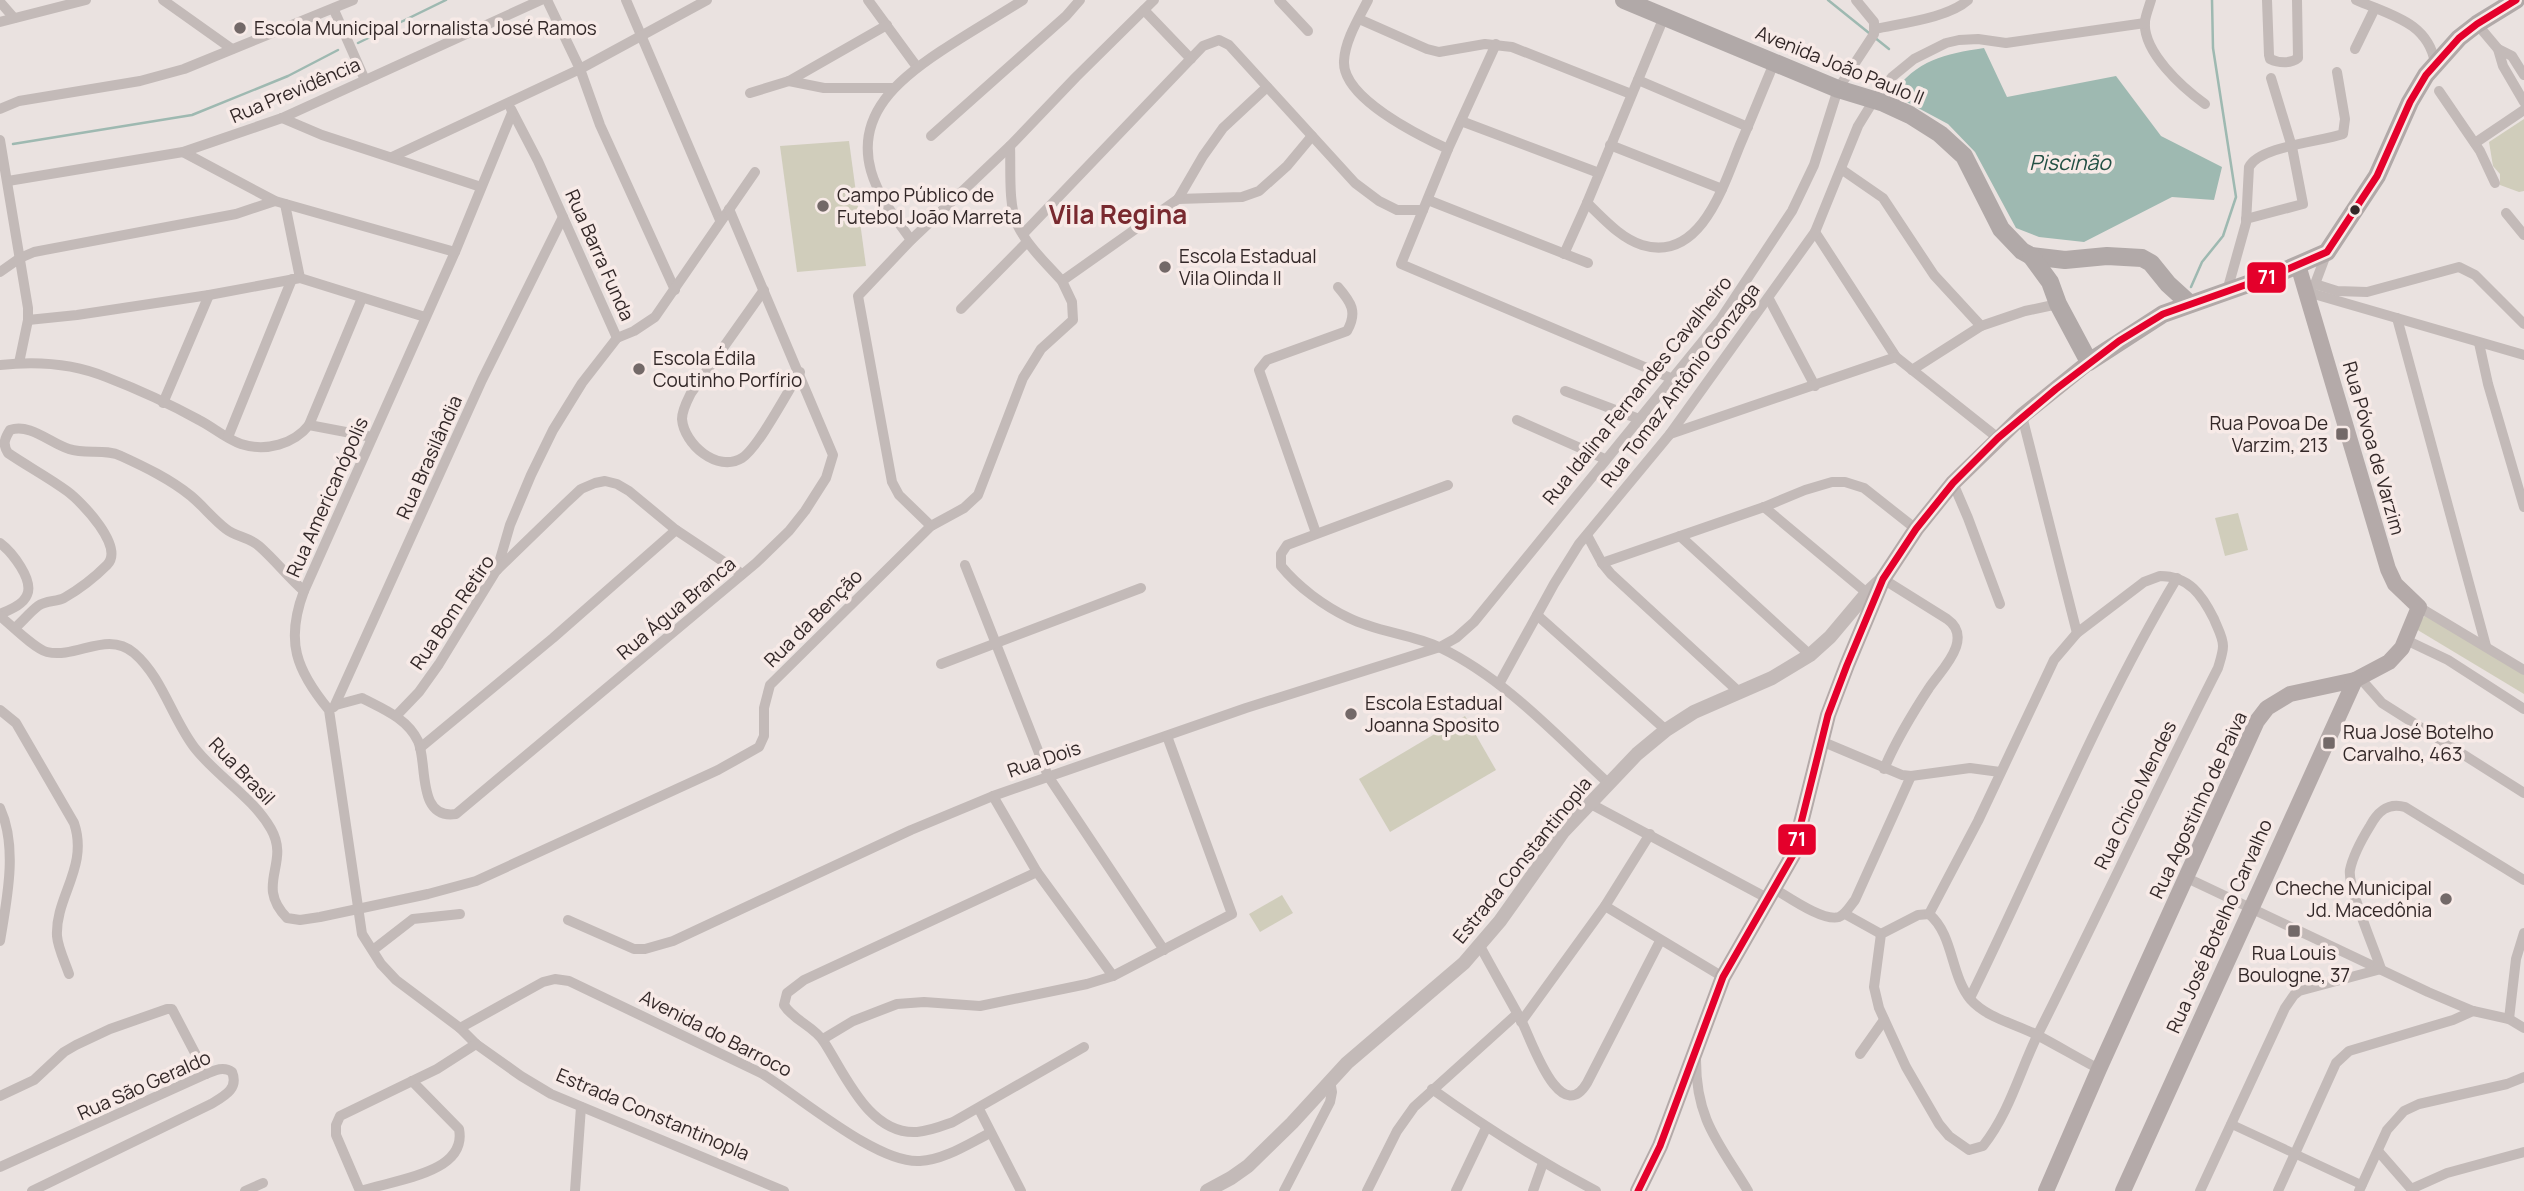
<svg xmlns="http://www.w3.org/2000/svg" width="2524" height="1191" font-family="Manrope,sans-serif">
  <rect width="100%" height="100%" fill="#eae2e0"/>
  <g fill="#d0cdbb">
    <polygon points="2524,119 2524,191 2519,192 2500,185 2500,174 2493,166 2489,142"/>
    <polygon points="849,141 866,266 797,272 780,146"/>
    <polygon points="2238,513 2248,550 2225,556 2215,518"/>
    <polygon points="2427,612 2524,675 2524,694 2416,629"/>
    <polygon points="1465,716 1496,770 1390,832 1359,779"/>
    <polygon points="1282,895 1293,913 1260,932 1249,914"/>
  </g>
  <path fill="#9eb9b1" d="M1984,48L2007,97L2116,76L2161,136L2222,167L2214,200L2172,197L2084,242L2039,237L2016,228L1975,152L1948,124L1892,94C1917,60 1944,54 1984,48Z"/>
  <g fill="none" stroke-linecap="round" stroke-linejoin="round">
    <g stroke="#9eb9b1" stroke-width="2.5">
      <polyline points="1828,0 1869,33"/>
      <polyline points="1874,37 1889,49"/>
      <polyline points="358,43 446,0"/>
      <polyline points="13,144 192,115 288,76 338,50"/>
      <polyline points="2191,287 2202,262 2223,236 2236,197 2213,48 2212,0"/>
    </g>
    <polyline stroke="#c3bab8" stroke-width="9" points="2231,1124 2362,1185"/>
    <g stroke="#c3bab8" stroke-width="10">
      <polyline points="163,0 232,49"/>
      <polyline points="547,0 580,69 600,125 675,290"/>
      <polyline points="626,0 720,220"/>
      <polyline points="868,0 917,67"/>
      <polyline points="1279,0 1308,31"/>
      <path d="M1368,0C1359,18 1345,40 1344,61C1342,98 1420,136 1448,149"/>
      <path d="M2151,0C2149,7 2146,14 2145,21C2142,52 2183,88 2205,104"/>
      <path d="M2267,0L2269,55L2270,59C2278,63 2291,64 2298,58L2297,0"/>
      <path d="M2356,0C2390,15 2428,22 2435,63"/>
      <polyline points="0,2 14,18"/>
      <polyline points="334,10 365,80"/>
      <polyline points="1144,10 1191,59"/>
      <polyline points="1359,19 1427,49 1439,52 1485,44 1512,47 1631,94"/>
      <polyline points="0,22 86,0"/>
      <polyline points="2477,24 2498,49 2503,66 2524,102"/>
      <path d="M1875,29C1902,23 1948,18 1968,0"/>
      <polyline points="1496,44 1448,149 1401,264 1673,379"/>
      <polyline points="2355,49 2375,8"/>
      <polyline points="2498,49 2512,56 2524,75"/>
      <polyline points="1638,80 1748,127"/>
      <polyline points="789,81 824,88 893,88"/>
      <polyline points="2439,91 2480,151 2495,183"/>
      <polyline points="750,93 789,81 887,25"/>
      <polyline points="0,109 19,101 140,81 184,69 353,0"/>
      <polyline points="511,109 538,161 617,338"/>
      <path d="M512,113L455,252L304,591C285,641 296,670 329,710L362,934L381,964L396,980L460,1028L476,1044L521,1076L551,1094L784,1191"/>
      <polyline points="282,118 322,135 481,187"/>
      <polyline points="1461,121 1599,173"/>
      <polyline points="931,136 1066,16 1080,0"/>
      <polyline points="0,140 28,308 28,320 19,363"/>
      <polyline points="2475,143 2524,110"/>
      <polyline points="1610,145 1722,189"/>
      <path d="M1010,146C1011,168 1008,204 1017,224C1027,246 1046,263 1062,281L1178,199L1242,197L1259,191L1287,166L1312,136"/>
      <polyline points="183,152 275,201 455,252"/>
      <polyline points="392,157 580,69 707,0"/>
      <polyline points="1841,169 1883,198 1934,275 1981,326"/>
      <polyline points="8,181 183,152 282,118 541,0"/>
      <polyline points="1178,199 1203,156 1223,128 1267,87"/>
      <polyline points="1428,200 1588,263"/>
      <path d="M1587,203C1603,218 1620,238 1642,245C1701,263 1724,184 1740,145C1752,117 1763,89 1775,61"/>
      <polyline points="285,204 300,278"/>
      <polyline points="2506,213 2524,235"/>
      <polyline points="2246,219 2303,204 2292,147 2271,78"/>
      <polyline points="1815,232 1896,357 1998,438"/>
      <polyline points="1023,234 1203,46 1219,40 1229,45 1355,183 1379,201 1397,210 1423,210"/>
      <path d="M911,240C896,219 878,196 871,171C855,114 900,78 941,51C968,33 996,17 1023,0"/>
      <polyline points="2327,252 2315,284 2307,292 2524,355"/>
      <polyline points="1564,254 1587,203 1664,17"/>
      <polyline points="0,272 20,258 34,252 236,214 275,201"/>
      <polyline points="2315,284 2337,291 2367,292 2459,267 2475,275 2524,324"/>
      <path d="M764,290L691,393C687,401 682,410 682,419C684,444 717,473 742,458C758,448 788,391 800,372"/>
      <path d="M2227,291L2246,223L2249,167C2260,146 2320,142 2343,134L2345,119L2337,72"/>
      <polyline points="1769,299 1815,386"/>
      <polyline points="961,309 1027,242"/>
      <polyline points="2397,318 2486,646"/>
      <polyline points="28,320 77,315 209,295 300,278 425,317"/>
      <polyline points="2479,343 2488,384 2524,507"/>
      <path d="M0,365C36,361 72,363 106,377C137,389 170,404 199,420C213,427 226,439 241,444C266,452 294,444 309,425L372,437"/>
      <polyline points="1912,370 1981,326 2025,311 2058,304"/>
      <polyline points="1565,391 1639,419"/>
      <polyline points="163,403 209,295"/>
      <polyline points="2022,416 2077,633"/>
      <polyline points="1517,420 1605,459"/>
      <polyline points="309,425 362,298"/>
      <polyline points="1670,434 1896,357"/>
      <polyline points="228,437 292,279"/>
      <polyline points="1953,483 1968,518 2000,604"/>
      <path d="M1448,485L1287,545L1281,554V566C1298,587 1324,606 1349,618C1377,632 1412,634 1441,648C1505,679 1556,735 1608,783"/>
      <polyline points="1764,507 1867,593"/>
      <polyline points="931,526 899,495 892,482 858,296 911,240 1010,146 1076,77 1154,0"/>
      <path d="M1316,533L1259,370L1267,360L1347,331C1358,312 1351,302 1338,287"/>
      <polyline points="1587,535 1602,563 1611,574 1739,692"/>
      <polyline points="1680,536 1810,655"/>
      <path d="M0,543C12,552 34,580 27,595C23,605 9,610 0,614"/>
      <polyline points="1602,563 1764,507 1805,490 1832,482 1845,482 1864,488 1916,529"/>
      <polyline points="965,565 1048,776 1164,950"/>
      <polyline points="497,570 510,525 531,475 553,430 582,383 617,338 634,331 655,317 755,172"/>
      <path d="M2160,576C2189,576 2202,595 2214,619C2217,627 2223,637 2223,646C2223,653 2220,661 2218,668C2157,788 2100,911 2039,1032C2020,1070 2010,1112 1983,1146L1969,1150L1949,1136L1939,1124L1906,1067L1879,1008L1874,987L1881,934L1918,915L1929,914L1978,821L2054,660L2077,633L2144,582Z"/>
      <path d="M1883,579L1947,619C1957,626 1960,635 1956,647C1951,662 1938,675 1929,688C1912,714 1896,740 1884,769"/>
      <polyline points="2419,607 2524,670"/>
      <polyline points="1537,615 1666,730"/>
      <path d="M0,616C11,625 35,649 47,652C77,659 107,630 134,653C162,677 172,718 194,747C217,777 252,796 271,829C291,864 254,884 287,918L300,920L320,917L428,894L476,881L718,770L759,747L764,736V708L770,685L931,526L964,508L978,495L1023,378L1041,349L1073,320L1072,302L1062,281"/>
      <path d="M15,628C23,621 30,612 38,606C46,600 56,602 64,598C78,590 96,576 107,565C125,547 82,502 67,491C48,477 27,466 8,453C2,444 5,438 10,430C30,423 50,443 69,449C86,455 105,448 121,456C145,467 170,479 191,496C203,506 213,519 226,529C236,537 249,537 259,546C275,560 288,577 304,591"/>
      <polyline points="2406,640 2448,660 2524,709"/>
      <polyline points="941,664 1141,588"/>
      <polyline points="2360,678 2382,703 2524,793"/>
      <polyline points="1499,684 1554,584 1579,544 1670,434 1815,232 1858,126 1874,100 1892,77 1914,59 1946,43 1959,40 1978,39 2006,43 2145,23"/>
      <path d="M336,705L362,698C383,709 407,718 418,741C428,762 416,820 456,814L756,563L789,531L805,511L826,478L833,455L729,209"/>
      <polyline points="334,707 482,380 563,217"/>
      <path d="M0,710L16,723L74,823C89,867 55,897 57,936C58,948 65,962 69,974"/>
      <polyline points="396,716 419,692 439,664 496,571 566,503 581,489 595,483 605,481 617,484 629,491 676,530 742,574"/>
      <polyline points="1821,741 1902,775 1911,776 1970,768 2000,772"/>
      <polyline points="420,748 553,638 676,530"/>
      <polyline points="993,796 1037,872 1113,976"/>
      <polyline points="1589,803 1767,898"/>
      <path d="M0,808C18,847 7,899 0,941"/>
      <path d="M1037,872L804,980L787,993L784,1005C794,1021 814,1026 824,1042C845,1074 869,1135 917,1132C930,1131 942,1126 953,1122L1084,1047"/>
      <polyline points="2187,878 2428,992 2473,1011 2509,1019 2524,1028"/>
      <path d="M1773,888C1787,896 1823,922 1839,917C1846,914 1850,906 1855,900L1911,776"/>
      <polyline points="1605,906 1723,977"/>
      <polyline points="1845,914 1881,934"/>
      <path d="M1929,914C1954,935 1950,975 1971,1000C1987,1018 2016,1024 2037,1035C2058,1046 2078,1058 2099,1069"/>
      <polyline points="568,920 634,949 645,949 673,941 911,830 993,796 1246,708 1440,647 1456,638 1474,622 1720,320 1792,211 1814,165 1838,89 1874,34 1874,22 1856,0"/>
      <path d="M1480,946C1494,972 1508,996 1522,1022C1531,1039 1560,1128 1587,1083L1660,941"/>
      <polyline points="373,950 413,919 460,914"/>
      <path d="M1970,998C2039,858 2097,712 2177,578"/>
      <polyline points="2509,1019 2516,959 2524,933"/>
      <polyline points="1521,1022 1605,906 1650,834"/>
      <path d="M460,1028L543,982L555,979L569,981L761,1073C799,1096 877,1164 920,1161C944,1160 968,1144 990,1133"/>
      <polyline points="823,1039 853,1021 897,1004 924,1002 980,1006 1087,984 1113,976 1232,914 1167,736"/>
      <polyline points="1860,1054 1884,1020"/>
      <path d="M1696,1060C1696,1120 1719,1143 1748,1191"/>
      <path d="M1432,1089C1485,1127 1539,1161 1596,1191"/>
      <polyline points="0,1096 34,1080 64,1052 76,1045 110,1029 167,1009 172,1009 206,1074"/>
      <polyline points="979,1109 1021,1191"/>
      <polyline points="2378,1151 2413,1191"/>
      <path d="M0,1167L206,1074C215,1070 224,1066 232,1072C239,1089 224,1096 211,1104L32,1191"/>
      <polyline points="2411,1189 2447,1173 2524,1152"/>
      <polyline points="245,1191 263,1183"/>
      <polyline points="360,1191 336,1135 336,1125 340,1116 437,1069 476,1044"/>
      <path d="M361,1191C392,1180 468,1174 459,1129L412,1081"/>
      <polyline points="575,1191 581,1107"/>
      <polyline points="1284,1191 1330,1102 1332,1092 1330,1080"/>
      <polyline points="1367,1191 1397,1131 1414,1107 1517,1014"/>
      <polyline points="1456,1191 1486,1128"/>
      <polyline points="1533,1191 1543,1163"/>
      <path d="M2200,1191L2285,1008L2294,995L2299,991L2381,969C2375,950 2347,886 2350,870C2353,855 2362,839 2370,826C2378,811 2388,802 2405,807L2524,880"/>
      <polyline points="2278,1191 2336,1063 2349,1051 2453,1020 2473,1011"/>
      <polyline points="2359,1191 2387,1130 2404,1111 2419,1104 2507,1084 2524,1077"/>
    </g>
    <polyline stroke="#c3bab8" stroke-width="14" points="1207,1191 1231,1178 1248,1166 1292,1123 1347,1063 1464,963 1500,921 1563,832 1637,754 1666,730 1694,712 1772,678 1810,655 1830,637 1867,593 1882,579"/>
    <g stroke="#b4aaa9" stroke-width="16">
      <polyline points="1638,1191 1660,1146 1723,977 1793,855 1828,715 1847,665 1883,579 1916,529 1953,483 2022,416 2089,362"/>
      <polyline points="2046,1191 2099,1069 2257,721 2267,708 2290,694 2355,680 2389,662 2402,648 2419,607 2395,584 2388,569 2298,265"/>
      <polyline points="2123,1191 2355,680"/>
    </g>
    <g stroke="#b1a9a8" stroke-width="18">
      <polyline points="1624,0 1838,89 1884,103 1910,115 1940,134 1964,156 2001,229 2022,251 2031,256 2065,260 2107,256 2142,258 2151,263 2168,284 2190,304"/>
      <polyline points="2031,256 2050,282 2058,304 2089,362 2163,314 2279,273 2327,252 2377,176 2410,102 2426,75 2459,38 2477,24 2516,0"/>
    </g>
    <defs>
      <polyline id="bus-1" points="1638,1191 1660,1146 1723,977 1793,855 1828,715 1847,665 1883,579 1916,529 1953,483 1998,438 2056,389 2119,341 2163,314 2279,273 2327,252 2377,176 2410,102 2426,75 2459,38 2477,24 2516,0"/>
    </defs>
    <use href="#bus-1" stroke="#f7eae7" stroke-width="12"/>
    <use href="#bus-1" stroke="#e4002b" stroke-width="7"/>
  </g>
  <g fill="#736968" stroke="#f7eae7" stroke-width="2.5">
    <circle cx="240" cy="28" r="7"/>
    <circle cx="823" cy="206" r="7"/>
    <circle cx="1165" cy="267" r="7"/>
    <circle cx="639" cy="369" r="7"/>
    <rect x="2335" y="427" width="14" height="14" rx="3.5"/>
    <circle cx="1351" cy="714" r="7"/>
    <rect x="2322" y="736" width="14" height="14" rx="3.5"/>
    <circle cx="2446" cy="899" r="7"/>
    <rect x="2287" y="924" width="14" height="14" rx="3.5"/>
  </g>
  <circle fill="#332828" stroke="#f7eae7" stroke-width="2.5" cx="2355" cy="210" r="6"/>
  <g text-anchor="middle" stroke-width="7" stroke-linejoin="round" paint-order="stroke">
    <g font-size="19" fill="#332828" stroke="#f7eae7" text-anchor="start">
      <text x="254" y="35">Escola Municipal Jornalista José Ramos</text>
      <text x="837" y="202">Campo Público de<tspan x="837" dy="22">Futebol João Marreta</tspan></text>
      <text x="1179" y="263">Escola Estadual<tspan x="1179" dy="22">Vila Olinda II</tspan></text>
      <text x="653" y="365">Escola Édila<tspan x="653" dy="22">Coutinho Porfírio</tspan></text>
      <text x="2328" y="430" text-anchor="end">Rua Povoa De<tspan x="2328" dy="22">Varzim, 213</tspan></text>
      <text x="1365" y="710">Escola Estadual<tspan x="1365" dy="22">Joanna Sposito</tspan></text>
      <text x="2343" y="739">Rua José Botelho<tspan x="2343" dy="22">Carvalho, 463</tspan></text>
      <text x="2432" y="895" text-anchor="end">Cheche Municipal<tspan x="2432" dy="22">Jd. Macedônia</tspan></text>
      <text x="2294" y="960" text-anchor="middle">Rua Louis<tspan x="2294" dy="22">Boulogne, 37</tspan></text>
    </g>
    <g font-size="19" fill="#332828" stroke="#f7eae7">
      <text transform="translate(1840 65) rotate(22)" y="7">Avenida João Paulo II</text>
      <text transform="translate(295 90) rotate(-23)" y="7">Rua Previdência</text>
      <text transform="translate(600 255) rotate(66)" y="7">Rua Barra Funda</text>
      <text transform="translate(1680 385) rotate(-53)" y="7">Rua Tomaz Antônio Gonzaga</text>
      <text transform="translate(1637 390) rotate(-51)" y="7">Rua Idalina Fernandes Cavalheiro</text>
      <text transform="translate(2374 448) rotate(74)" y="7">Rua Póvoa de Varzim</text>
      <text transform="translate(429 457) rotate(-66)" y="7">Rua Brasilândia</text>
      <text transform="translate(327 497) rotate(-66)" y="7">Rua Americanópolis</text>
      <text transform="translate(676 608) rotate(-40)" y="7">Rua Água Branca</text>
      <text transform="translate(452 612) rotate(-56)" y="7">Rua Bom Retiro</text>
      <text transform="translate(813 618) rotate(-45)" y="7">Rua da Benção</text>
      <text transform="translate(1044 759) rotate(-19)" y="7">Rua Dois</text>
      <text transform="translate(242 771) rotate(46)" y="7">Rua Brasil</text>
      <text transform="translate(2135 795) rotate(-64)" y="7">Rua Chico Mendes</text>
      <text transform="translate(2198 805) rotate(-65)" y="7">Rua Agostinho de Paiva</text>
      <text transform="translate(1522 860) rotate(-51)" y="7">Estrada Constantinopla</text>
      <text transform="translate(2219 926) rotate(-66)" y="7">Rua José Botelho Carvalho</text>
      <text transform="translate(716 1033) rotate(27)" y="7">Avenida do Barroco</text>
      <text transform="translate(144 1085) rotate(-24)" y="7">Rua São Geraldo</text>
      <text transform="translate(653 1114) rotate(23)" y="7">Estrada Constantinopla</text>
    </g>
    <g font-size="21" font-style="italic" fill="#225044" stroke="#f7eae7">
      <text x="2070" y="170">Piscinão</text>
    </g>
    <g font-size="26" font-weight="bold" fill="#79292f" stroke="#f7eae7">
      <text x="1118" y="224">Vila Regina</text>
    </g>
  </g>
  <g stroke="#f7eae7" stroke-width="2.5">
    <rect x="2246" y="261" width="41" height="33" rx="7" fill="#e4002b"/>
    <rect x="1777" y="823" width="40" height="33" rx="7" fill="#e4002b"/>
  </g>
  <g font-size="19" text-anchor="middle" font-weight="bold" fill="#fff">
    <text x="2267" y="284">71</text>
    <text x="1797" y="846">71</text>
  </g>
</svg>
